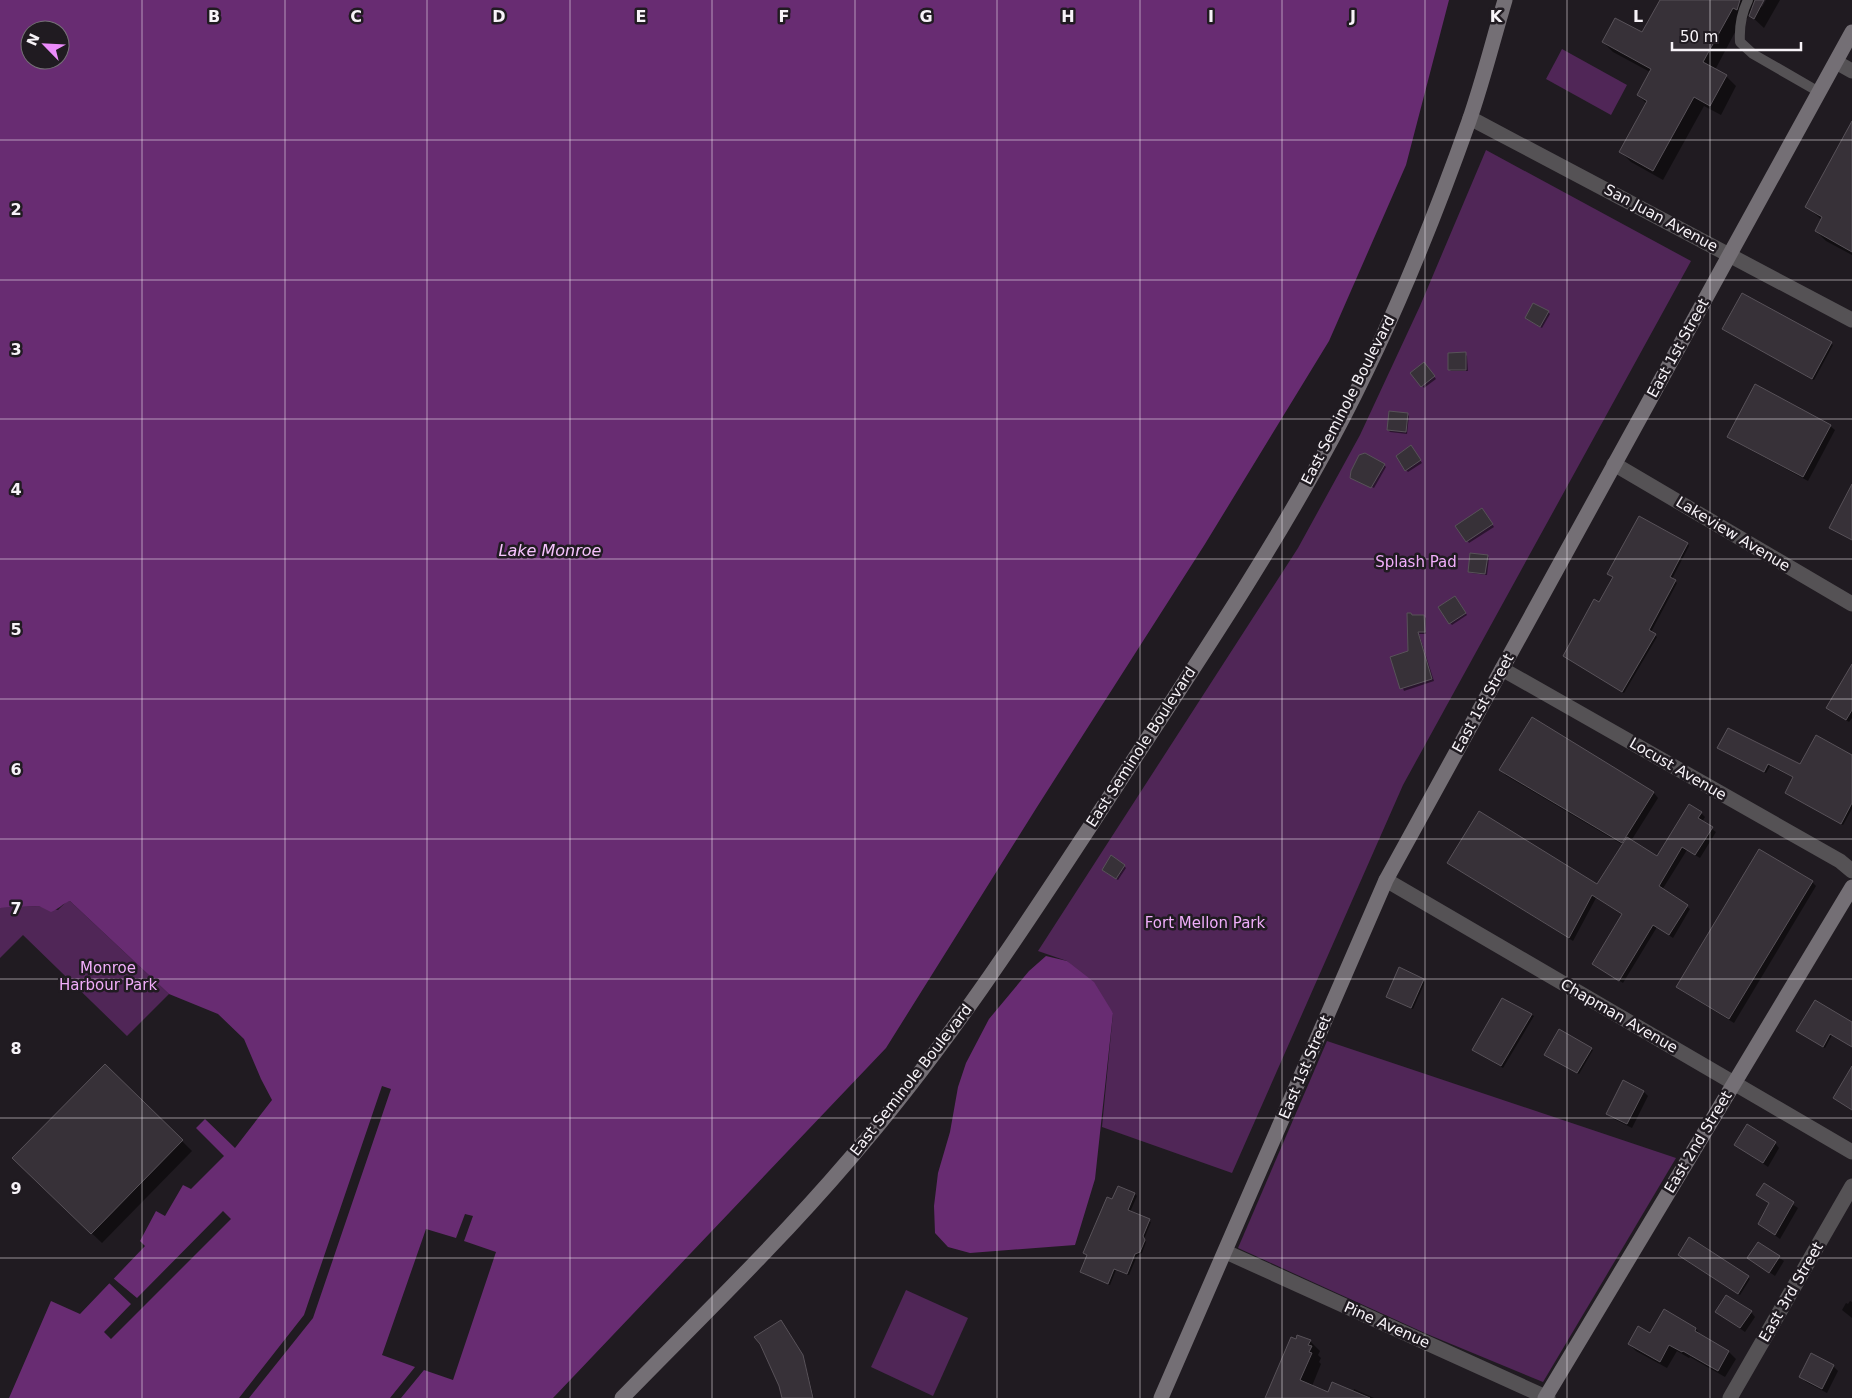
<svg xmlns="http://www.w3.org/2000/svg" width="1852" height="1398" font-family="'DejaVu Sans',sans-serif">
  <rect width="100%" height="100%" fill="#201b21"/>
  <g fill="#502657">
    <polygon points="1562,49 1627,85 1611,115 1546,79"/>
    <polygon points="1486,150 1691,261 1403,785 1232,1173 1102,1127 1113,1013 1067,961 1038,951 1298,548 1360,435 1420,306"/>
    <polygon points="70,901 169,994 127,1036 23,935 0,958 0,908 39,906 58,910 66,902"/>
    <polygon points="1327,1041 1676,1158 1543,1382 1427,1334 1238,1248"/>
    <polygon points="906,1290 968,1318 933,1396 871,1367"/>
  </g>
  <g fill="#682c72" fill-rule="evenodd">
    <path d="M0,0H1449L1406,165L1329,341L1205,544L1037,807L886,1048L553,1398H9L51,1301L80,1314L145,1246L140,1241L156,1211L165,1216L183,1185L191,1189L224,1156L196,1128L205,1119L235,1148L272,1100L261,1079L244,1039L218,1014L169,994L70,901C63,903 59,909 51,912L39,906L0,908ZM30,30H60V60H30Z"/>
    <polygon points="1046,956 1067,961 1094,982 1113,1013 1095,1179 1075,1245 970,1253 948,1247 935,1233 934,1206 938,1173 950,1132 958,1087 966,1063 989,1019 1029,971"/>
  </g>
  <g fill="#201b21">
    <polygon points="382,1086 391,1089 313,1318 249,1398 239,1398 304,1315"/>
    <polygon points="223,1211 231,1219 111,1339 104,1332 131,1304 109,1283 113,1278 137,1298"/>
    <polygon points="465,1214 473,1216 464,1241 496,1252 453,1380 424,1370 401,1398 390,1398 415,1367 382,1355 426,1229 456,1238"/>
  </g>
  <g fill="#0007">
    <polygon points="1661,0 1763,0 1760,5 1762,7 1766,0 1780,0 1764,28 1749,14 1747,19 1743,17 1715,70 1726,76 1736,86 1721,115 1704,106 1663,180 1631,162 1621,152 1647,104 1638,95 1650,72 1613,52 1603,42 1642,34"/>
    <polygon points="1852,124 1852,255 1826,241 1816,231 1822,220 1807,207"/>
    <polygon points="1743,295 1833,345 1814,380 1726,331"/>
    <polygon points="1548,312 1550,314 1542,328 1526,318"/>
    <polygon points="1465,354 1467,356 1468,371 1451,371 1449,369"/>
    <polygon points="1425,365 1436,379 1424,388 1412,373"/>
    <polygon points="1407,414 1409,416 1407,434 1390,432 1388,430"/>
    <polygon points="1830,426 1835,430 1808,481 1734,441 1729,436"/>
    <polygon points="1412,449 1422,463 1408,472 1406,470"/>
    <polygon points="1384,465 1386,467 1374,488 1352,477"/>
    <polygon points="1484,512 1494,527 1469,543 1457,526"/>
    <polygon points="1688,544 1689,546 1672,579 1677,583 1651,632 1657,637 1624,693 1564,656 1600,604 1614,578 1608,574"/>
    <polygon points="1487,556 1489,558 1487,575 1471,573 1469,571"/>
    <polygon points="1457,600 1467,615 1452,625 1450,623"/>
    <polygon points="1413,616 1424,616 1426,618 1426,634 1419,634 1434,681 1404,691 1392,658 1410,652"/>
    <polygon points="1852,666 1852,718 1849,722 1828,708"/>
    <polygon points="1532,719 1654,793 1658,798 1631,841 1658,858 1690,806 1701,813 1705,817 1702,822 1716,832 1700,858 1687,850 1662,890 1690,909 1673,938 1657,927 1623,983 1594,964 1623,915 1596,898 1573,941 1453,866 1598,886 1623,845 1505,775 1501,770"/>
    <polygon points="1721,750 1801,766 1852,756 1852,809 1843,825 1788,794 1794,778 1770,766 1766,773"/>
    <polygon points="1124,866 1126,868 1118,880 1105,872"/>
    <polygon points="1812,882 1816,886 1734,1023 1682,991 1678,986"/>
    <polygon points="1423,980 1425,982 1413,1009 1389,998"/>
    <polygon points="1503,1000 1534,1016 1503,1068 1476,1052"/>
    <polygon points="1852,1024 1852,1047 1832,1035 1825,1048 1800,1033"/>
    <polygon points="1591,1049 1593,1050 1579,1074 1548,1056"/>
    <polygon points="105,1065 192,1151 102,1243 23,1168"/>
    <polygon points="1644,1092 1648,1096 1632,1128 1612,1118 1607,1113"/>
    <polygon points="1775,1143 1779,1148 1768,1167 1736,1144"/>
    <polygon points="1764,1185 1798,1208 1780,1239 1760,1224 1770,1204 1758,1195"/>
    <polygon points="1135,1194 1137,1196 1130,1212 1151,1222 1144,1239 1146,1242 1142,1253 1137,1256 1129,1275 1116,1270 1110,1285 1084,1274 1088,1256 1084,1253 1113,1201"/>
    <polygon points="1689,1239 1750,1279 1740,1295 1681,1257"/>
    <polygon points="1758,1243 1784,1261 1775,1276 1749,1258"/>
    <polygon points="1850,1301 1852,1302 1852,1318 1842,1310 1846,1303 1848,1304"/>
    <polygon points="1717,1312 1751,1312 1755,1317 1745,1332"/>
    <polygon points="782,1324 804,1359 814,1398 783,1398"/>
    <polygon points="1696,1329 1702,1337 1729,1352 1736,1359 1725,1377 1690,1357 1689,1358 1677,1351 1667,1368 1636,1351 1629,1344 1651,1335"/>
    <polygon points="1310,1341 1320,1351 1318,1355 1321,1358 1319,1362 1321,1364 1312,1386 1328,1394 1353,1392 1354,1389 1374,1398 1266,1398"/>
    <polygon points="1833,1366 1838,1371 1827,1393 1806,1382 1801,1377"/>
  </g>
  <g fill="#373138" stroke="#585259">
    <polygon points="1660,0 1740,0 1737,10 1733,8 1703,62 1727,75 1710,106 1694,97 1653,171 1619,152 1647,101 1637,95 1651,69 1602,42 1615,18 1642,32"/>
    <polygon points="1755,0 1764,0 1754,19 1749,16"/>
    <polygon points="1852,121 1852,252 1815,231 1822,217 1805,207"/>
    <polygon points="1742,293 1832,342 1812,379 1722,329"/>
    <polygon points="1533,303 1549,311 1540,327 1525,318"/>
    <polygon points="1466,352 1466,370 1448,370 1448,353"/>
    <polygon points="1424,362 1435,376 1421,387 1410,373"/>
    <polygon points="1755,384 1831,425 1803,477 1727,437"/>
    <polygon points="1389,411 1408,413 1406,432 1387,430"/>
    <polygon points="1411,445 1421,460 1405,471 1396,456"/>
    <polygon points="1365,453 1385,464 1371,488 1350,478 1351,471 1359,455"/>
    <polygon points="1852,484 1852,540 1829,528"/>
    <polygon points="1482,508 1493,524 1466,542 1455,526"/>
    <polygon points="1639,516 1688,543 1670,577 1676,580 1649,630 1656,634 1622,692 1563,656 1594,599 1599,602 1613,577 1607,574"/>
    <polygon points="1470,553 1488,555 1485,574 1468,572"/>
    <polygon points="1455,596 1466,613 1449,624 1438,607"/>
    <polygon points="1407,613 1411,613 1412,615 1424,615 1425,632 1418,632 1432,679 1400,689 1390,657 1408,651"/>
    <polygon points="1852,664 1852,710 1846,720 1826,708"/>
    <polygon points="1532,717 1654,792 1622,843 1499,770"/>
    <polygon points="1728,728 1800,764 1816,735 1852,755 1852,803 1841,824 1785,793 1793,777 1768,764 1764,772 1717,748"/>
    <polygon points="1689,804 1702,812 1698,818 1713,827 1695,855 1682,847 1659,886 1688,905 1669,935 1653,925 1619,981 1592,964 1622,914 1592,895 1569,938 1447,863 1479,811 1597,884 1627,837 1657,856"/>
    <polygon points="1759,849 1813,881 1729,1019 1676,987"/>
    <polygon points="1111,855 1125,865 1116,879 1102,870"/>
    <polygon points="1399,967 1424,979 1411,1008 1386,997"/>
    <polygon points="1502,998 1532,1014 1501,1066 1472,1050"/>
    <polygon points="1815,1000 1852,1022 1852,1047 1830,1034 1823,1047 1796,1031"/>
    <polygon points="1559,1029 1592,1048 1577,1073 1544,1055"/>
    <polygon points="105,1064 183,1140 91,1234 12,1158"/>
    <polygon points="1852,1066 1852,1110 1833,1098"/>
    <polygon points="1623,1080 1644,1091 1627,1124 1606,1114"/>
    <polygon points="1747,1124 1776,1142 1763,1163 1734,1145"/>
    <polygon points="1764,1183 1794,1202 1775,1235 1758,1224 1769,1203 1756,1195"/>
    <polygon points="1118,1186 1135,1193 1128,1210 1150,1219 1143,1236 1145,1240 1140,1252 1135,1254 1127,1274 1114,1269 1108,1284 1080,1272 1087,1255 1083,1253 1107,1197 1112,1199"/>
    <polygon points="1689,1237 1749,1276 1738,1294 1678,1255"/>
    <polygon points="1758,1242 1780,1256 1769,1273 1747,1258"/>
    <polygon points="1726,1295 1752,1311 1740,1328 1715,1312"/>
    <polygon points="1664,1309 1696,1328 1695,1331 1729,1351 1718,1371 1683,1351 1682,1352 1669,1345 1660,1362 1628,1344 1638,1326 1650,1333"/>
    <polygon points="781,1320 803,1355 813,1398 782,1398 779,1386 760,1344 754,1337"/>
    <polygon points="1297,1335 1311,1340 1308,1345 1312,1346 1309,1352 1312,1353 1300,1380 1328,1392 1332,1382 1370,1398 1265,1398 1291,1337 1296,1339"/>
    <polygon points="1811,1353 1834,1365 1822,1389 1799,1377"/>
  </g>
  <g fill="none" stroke-linecap="round" stroke-linejoin="round">
    <path stroke="#555255" stroke-width="10" d="M1748,0C1741,14 1739,26 1740,42L1753,54L1819,92"/>
    <g stroke="#555255" stroke-width="15">
      <polyline points="1836,62 1852,71"/>
      <polyline points="1470,118 1852,320"/>
      <polyline points="1614,464 1852,604"/>
      <polyline points="1502,669 1840,861 1852,871"/>
      <polyline points="1386,880 1852,1152"/>
      <polyline points="1226,1252 1548,1398"/>
      <polyline points="1730,1398 1852,1186"/>
    </g>
    <g stroke="#746f75" stroke-width="15">
      <path d="M622,1398C698,1320 777,1244 848,1161C947,1047 1029,920 1112,793C1188,676 1267,560 1333,437C1387,336 1431,228 1469,121C1483,81 1493,40 1505,0"/>
      <polyline points="1161,1398 1386,880 1852,32"/>
      <polyline points="1545,1398 1852,887"/>
    </g>
  </g>
  <path fill="none" stroke="#f7f3f8" stroke-width="1" stroke-opacity="0.55" d="M142,0V1398M285,0V1398M427,0V1398M570,0V1398M712,0V1398M855,0V1398M997,0V1398M1140,0V1398M1282,0V1398M1425,0V1398M1567,0V1398M1710,0V1398M0,140H1852M0,280H1852M0,419H1852M0,559H1852M0,699H1852M0,839H1852M0,979H1852M0,1118H1852M0,1258H1852"/>
  <g text-anchor="middle" stroke-width="5" stroke-linejoin="round" paint-order="stroke">
    <g font-size="15" fill="#f7f3f8" stroke="#201b21">
      <text transform="translate(1661 218) rotate(28)" y="5">San Juan Avenue</text>
      <text transform="translate(1678 348) rotate(-61)" y="5">East 1st Street</text>
      <text transform="translate(1348 400) rotate(-63)" y="5">East Seminole Boulevard</text>
      <text transform="translate(1733 534) rotate(31)" y="5">Lakeview Avenue</text>
      <text transform="translate(1483 703) rotate(-61)" y="5">East 1st Street</text>
      <text transform="translate(1141 747) rotate(-57)" y="5">East Seminole Boulevard</text>
      <text transform="translate(1678 769) rotate(30)" y="5">Locust Avenue</text>
      <text transform="translate(1619 1016) rotate(30)" y="5">Chapman Avenue</text>
      <text transform="translate(1305 1067) rotate(-67)" y="5">East 1st Street</text>
      <text transform="translate(911 1080) rotate(-52)" y="5">East Seminole Boulevard</text>
      <text transform="translate(1698 1142) rotate(-59)" y="5">East 2nd Street</text>
      <text transform="translate(1791 1292) rotate(-60)" y="5">East 3rd Street</text>
      <text transform="translate(1387 1325) rotate(24)" y="5">Pine Avenue</text>
    </g>
    <g font-size="15" fill="#f1aefb" stroke="#201b21">
      <text x="1416" y="567">Splash Pad</text>
      <text x="1205" y="928">Fort Mellon Park</text>
      <text x="108" y="973">Monroe<tspan x="108" dy="17">Harbour Park</tspan></text>
    </g>
    <g font-size="16" font-style="italic" fill="#f7c4fe" stroke="#201b21">
      <text x="550" y="556">Lake Monroe</text>
    </g>
  </g>
  <g font-size="16" text-anchor="middle" font-weight="bold" fill="#f7f3f8" stroke="#201b21" stroke-width="5" stroke-linejoin="round" paint-order="stroke">
    <text x="214" y="22">B</text>
    <text x="356" y="22">C</text>
    <text x="499" y="22">D</text>
    <text x="641" y="22">E</text>
    <text x="784" y="22">F</text>
    <text x="926" y="22">G</text>
    <text x="1068" y="22">H</text>
    <text x="1211" y="22">I</text>
    <text x="1353" y="22">J</text>
    <text x="1496" y="22">K</text>
    <text x="1638" y="22">L</text>
    <text x="16" y="215">2</text>
    <text x="16" y="355">3</text>
    <text x="16" y="495">4</text>
    <text x="16" y="635">5</text>
    <text x="16" y="775">6</text>
    <text x="16" y="914">7</text>
    <text x="16" y="1054">8</text>
    <text x="16" y="1194">9</text>
  </g>
  <g transform="translate(45 45) rotate(294)"><circle r="24" fill="#201b21" stroke="#767177"/>
  <path d="M0-4L9 19L0 12L-9 19Z" fill="#ec8cfb"/>
  <text y="-8" font-size="14" font-weight="bold" text-anchor="middle" fill="#f7f3f8">N</text>
  </g>
  <path d="M1672 42v8h129v-8" fill="none" stroke="#f7f3f8" stroke-width="2.5"/>
  <text x="1680" y="42" font-size="15" fill="#f7f3f8" stroke="#201b21" stroke-width="4" paint-order="stroke">50 m</text>
</svg>
